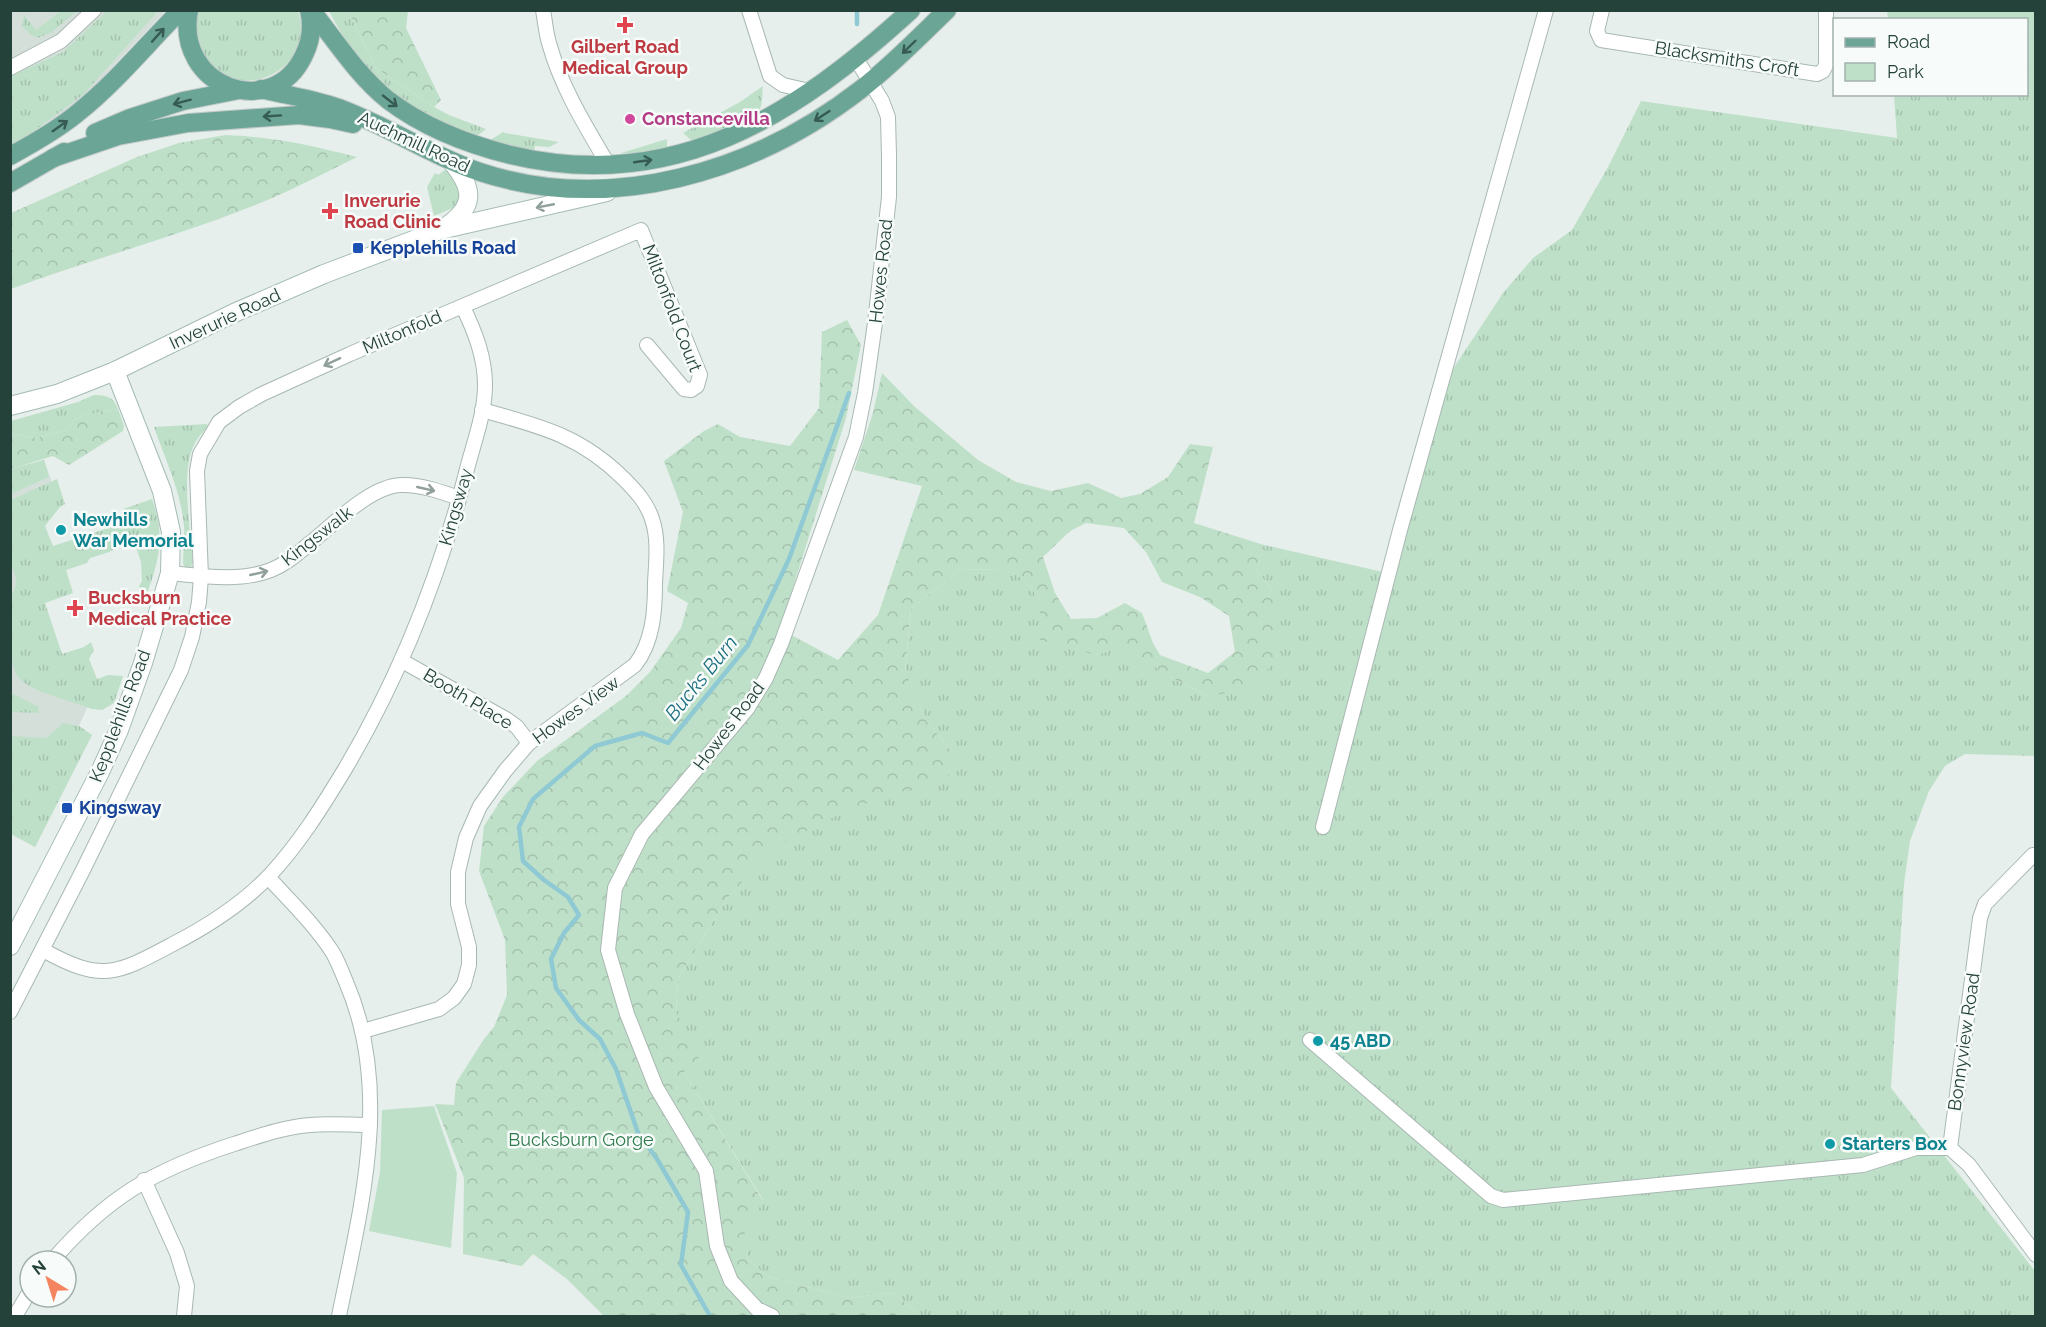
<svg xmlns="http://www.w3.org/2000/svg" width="2046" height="1327" font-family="Raleway,sans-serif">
  <defs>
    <pattern id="grass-tufts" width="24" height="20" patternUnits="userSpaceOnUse" patternTransform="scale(1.5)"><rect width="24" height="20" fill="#bfe0c8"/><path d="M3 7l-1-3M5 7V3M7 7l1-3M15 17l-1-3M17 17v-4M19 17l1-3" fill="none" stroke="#a4c1ad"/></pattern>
    <pattern id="forest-crowns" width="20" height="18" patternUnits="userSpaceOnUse" patternTransform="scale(1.5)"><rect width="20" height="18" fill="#bfe0c8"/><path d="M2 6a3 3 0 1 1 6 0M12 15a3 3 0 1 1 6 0" fill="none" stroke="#a4c1ad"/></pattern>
  </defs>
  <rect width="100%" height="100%" fill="#e6efeb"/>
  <g fill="#d4dfda">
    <polygon points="11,11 165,11 76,106 11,143"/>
    <polygon points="44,460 60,505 42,527 29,609 52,666 93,694 79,726 92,735 35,847 11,834 11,469"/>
  </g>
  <g fill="url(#grass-tufts)">
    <polygon points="62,10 77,11 52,32 38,38 31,35 22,26 24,15 36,30"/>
    <polygon points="108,10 158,11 84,94 33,132 11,145 11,76 63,52"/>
    <path d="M199,10L298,11C319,73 229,110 202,51C196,38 195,24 199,10Z"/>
    <path d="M329,11H348L376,68L434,107L449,115L486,129L476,137C408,109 363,78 329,11Z"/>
    <polygon points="1887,11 2035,11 2035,756 1965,754 1945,766 1929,791 1910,841 1904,884 1891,1088 2035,1271 2035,1316 921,1316 893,1293 848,1298 767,1276 748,1259 743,1235 763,1200 684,1072 676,1012 678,979 726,900 771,848 954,754 927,722 905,672 911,609 959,570 1003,569 1025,579 1040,601 1096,655 1124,646 1170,677 1208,696 1275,595 1257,570 1264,545 1396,575 1447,378 1503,293 1533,258 1572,230 1608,167 1641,101 1897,138 1894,95 2026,94 2026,20 1888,19"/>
    <path d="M763,86C762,94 763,104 759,111C752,123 707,136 692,141L683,133L740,102Z"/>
    <polygon points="503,132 505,133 559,142 549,147 535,146 534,152 489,141"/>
    <polygon points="667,139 667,148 635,153 621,153"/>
    <path d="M445,170C461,178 459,189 460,205L434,216L427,187L435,173L438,175Z"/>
    <path d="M94,395C106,395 114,397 118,409L85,415L74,420L69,429L37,438L11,434V421L78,402Z"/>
    <path d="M207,424L208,427C203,432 197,438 194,445C180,474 191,530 193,562L191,567H185L183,564C183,551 185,539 184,526C181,492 165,459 154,427Z"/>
    <polygon points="44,460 49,477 11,494 11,469"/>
    <path d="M57,479L65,504L60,507L45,526L53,546L127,522L123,509L152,499C166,538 159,559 146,597H143L139,586L142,581L141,562L135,544L129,543L109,552L90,558L87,563L66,570L73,593L45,603L62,654L84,647L91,642L94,650L89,659L97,679L108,675L123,676L114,703L102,710L92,709C73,702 42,694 26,684C5,672 9,627 10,605C11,587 23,587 11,566V500Z"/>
    <polygon points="11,693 39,707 38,713 11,712"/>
    <polygon points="63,723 79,726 92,735 35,847 11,834 11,736 46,738"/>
  </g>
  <g fill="url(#forest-crowns)" fill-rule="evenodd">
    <polygon points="348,11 408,11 406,28 441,100 434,107 376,68"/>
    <path d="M226,135C274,137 311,145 357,157C328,171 300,186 270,199C186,234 97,257 11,289V213L137,157L179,143Z"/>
    <path d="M847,320L861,345L846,418L780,629L838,660L878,615L922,486L854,470L873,413L882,373L914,406L978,460L1016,482L1051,491L1088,483L1121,498L1140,494L1168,477L1190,444L1213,447L1194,523L1264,545L1257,570L1275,595L1278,633L1275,660L1252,689L1208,696L1170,677L1124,647L1096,655L1040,640V601L1025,579L1003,569L959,570L911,609L905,671L927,722L954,754L949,776L850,809L771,849L726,900L678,979L676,1012L700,1056L684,1072L763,1201L744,1235L748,1259L767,1276L848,1298L893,1293L921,1316H604L567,1279L533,1254L522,1266L463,1254L464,1178L435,1104L454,1105L456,1083L484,1039L494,1027L507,995L505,940L479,871L484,826L503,797L537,761L626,696L650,672L681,628L688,603L667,591L683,512L664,461L704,431L718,424L740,437L790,446L819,408L822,332ZM1086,523L1124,528L1146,552L1162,582L1200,597L1229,616L1235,652L1208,673L1160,655L1153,643L1142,613L1125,603L1097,618L1071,619L1055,593L1043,557L1070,531Z"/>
    <polygon points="118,409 124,426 123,431 69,465 53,456 11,469 11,434 37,438 69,429 74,420 85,415"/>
  </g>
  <polygon fill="#bfe0c8" points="434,1106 457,1173 451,1248 369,1231 380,1172 382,1110"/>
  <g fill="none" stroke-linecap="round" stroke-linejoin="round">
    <g stroke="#8ec9d4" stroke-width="4.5">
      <polyline points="857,10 857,24"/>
      <polyline points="710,1316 681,1265 688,1212 657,1159 638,1133 616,1069 600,1039 579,1020 556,988 551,959 564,933 579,915 568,897 544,880 523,861 519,827 533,799 595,746 642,733 668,743 748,645 789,559 849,393"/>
    </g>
    <defs>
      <g id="street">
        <path d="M543,10C545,21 546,33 549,43C561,87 586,127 609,166"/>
        <polyline points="749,10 770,76 783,85 810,91"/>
        <polyline points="1602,10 1597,31 1601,40 1817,74 1823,71 1826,65 1826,10"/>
        <polyline points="10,68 61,41 94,10"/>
        <path d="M170,573C202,576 240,582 271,570C286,564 297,554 309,544C333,525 370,486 401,485C419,484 442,492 459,498"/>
        <polyline points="402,661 506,719 517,727 529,743"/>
        <polyline points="1323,827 1400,530 1546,10"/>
        <polyline points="2033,855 1985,904 1980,918 1950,1148 1969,1165 2036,1255"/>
        <path d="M268,877C290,901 315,925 333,953C338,962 342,972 346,982C393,1090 361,1207 339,1316"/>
        <path d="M43,950C102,983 117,974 173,944C208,926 241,905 269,876C299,844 322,807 345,769C399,678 438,580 465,477C472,447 485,416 485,385C485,357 475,332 463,307"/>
        <polyline points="10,1012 82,872 181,670 192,637 199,602 201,577 197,471 200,454 219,422 239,407 262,394 350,354 641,230 700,375 697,386 691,390 684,389 647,345"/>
        <path d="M363,1031L439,1009L454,998L464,984L469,965V947L458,904V872L466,838L480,806L505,771L529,743L635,665C653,642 655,611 655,583C656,562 659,539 652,519C647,503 636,491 624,479C580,435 539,426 482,410"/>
        <polyline points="1310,1040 1491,1196 1503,1200 1863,1165 1916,1148 1950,1148"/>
        <polyline points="144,1180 177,1253 187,1286 184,1316"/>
        <path d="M52,1261C107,1197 154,1170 234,1144C259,1136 284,1127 310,1125C330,1123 350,1125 370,1125"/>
        <polyline points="15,1316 30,1291"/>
        <polyline points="772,1316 757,1309 731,1281 717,1246 706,1171 656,1087 627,1014 608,950 615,888 642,834 747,709 766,678 781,644 856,437 865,393 875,323 889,197 889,156 888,117 882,101 855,57"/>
      </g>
      <g id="secondary">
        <path d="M444,228C476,207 474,189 452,162"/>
        <polyline points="10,406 57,394 115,371 234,313 324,274 440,230 607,192"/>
        <polyline points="10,946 100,772 119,730 143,663 170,573 171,532 162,491 115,371"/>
      </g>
      <g id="primary">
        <path d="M189,10C174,88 273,122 304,55C311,41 313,26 309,10"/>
        <path d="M311,10C336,41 357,75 388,100C425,128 466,144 511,155C673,194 795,116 911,10"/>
        <path d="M261,89C288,96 317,99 344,110C391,128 432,156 480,172C611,215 754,172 860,90C891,66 918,38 947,10"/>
        <polyline points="95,133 130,118 183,101 239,90"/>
        <path d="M10,156C34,143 59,129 80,111C117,81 147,44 181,10"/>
        <polyline points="53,158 118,136 188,123 299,115 330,119 353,124"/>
        <polyline points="10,183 64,152"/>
      </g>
    </defs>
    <use href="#street" stroke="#a8b8b2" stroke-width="16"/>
    <use href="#secondary" stroke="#a4bbb3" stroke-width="20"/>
    <use href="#primary" stroke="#c2cac8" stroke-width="20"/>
    <use href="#street" stroke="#fff" stroke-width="14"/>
    <use href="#secondary" stroke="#fff" stroke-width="18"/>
    <use href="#primary" stroke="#6aa596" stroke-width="18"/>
  </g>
  <defs><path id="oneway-shaft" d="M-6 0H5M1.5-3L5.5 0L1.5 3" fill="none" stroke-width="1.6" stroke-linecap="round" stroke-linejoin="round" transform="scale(1.5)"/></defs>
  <g stroke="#365b51">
    <use href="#oneway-shaft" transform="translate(158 35) rotate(-48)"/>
    <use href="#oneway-shaft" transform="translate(909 47) rotate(136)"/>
    <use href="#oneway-shaft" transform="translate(390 101) rotate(38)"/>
    <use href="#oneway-shaft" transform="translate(182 102) rotate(165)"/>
    <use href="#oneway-shaft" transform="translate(272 116) rotate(176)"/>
    <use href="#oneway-shaft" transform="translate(822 116) rotate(147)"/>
    <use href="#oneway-shaft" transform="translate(60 126) rotate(-35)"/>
    <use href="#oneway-shaft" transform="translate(643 161) rotate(-8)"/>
  </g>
  <g stroke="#92a09c">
    <use href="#oneway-shaft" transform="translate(545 206) rotate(169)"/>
    <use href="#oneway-shaft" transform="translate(332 362) rotate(155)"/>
    <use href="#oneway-shaft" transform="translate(426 489) rotate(13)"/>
    <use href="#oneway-shaft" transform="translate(259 573) rotate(-13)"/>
  </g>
  <g fill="#e0444e" stroke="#f7fbf9" stroke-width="2">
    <path d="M622 16h6v6h6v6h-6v6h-6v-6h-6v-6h6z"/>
    <path d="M327 202h6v6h6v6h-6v6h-6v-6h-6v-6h6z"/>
    <path d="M72 599h6v6h6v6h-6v6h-6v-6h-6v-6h6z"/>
  </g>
  <circle fill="#d1479c" stroke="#f7fbf9" stroke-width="2" cx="630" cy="119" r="6"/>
  <g fill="#1a4fb4" stroke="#f7fbf9" stroke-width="2">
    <rect x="352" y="242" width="12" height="12" rx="3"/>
    <rect x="61" y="802" width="12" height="12" rx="3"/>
  </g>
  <g fill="#0f9aa8" stroke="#f7fbf9" stroke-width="2">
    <circle cx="61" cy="530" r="6"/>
    <circle cx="1318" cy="1041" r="6"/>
    <circle cx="1830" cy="1144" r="6"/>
  </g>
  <g text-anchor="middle" stroke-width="5" stroke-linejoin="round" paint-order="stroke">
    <g font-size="18" font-weight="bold" fill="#be3a42" stroke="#f7fbf9" text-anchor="start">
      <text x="625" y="53" text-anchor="middle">Gilbert Road<tspan x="625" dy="21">Medical Group</tspan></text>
      <text x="344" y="207">Inverurie<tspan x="344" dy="21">Road Clinic</tspan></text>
      <text x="88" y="604">Bucksburn<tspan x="88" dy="21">Medical Practice</tspan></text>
    </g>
    <g font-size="18" fill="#24423a" stroke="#f7fbf9">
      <text transform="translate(1727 59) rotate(9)" y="6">Blacksmiths Croft</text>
      <text transform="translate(414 142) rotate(25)" y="6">Auchmill Road</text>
      <text transform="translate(881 271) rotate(-84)" y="6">Howes Road</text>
      <text transform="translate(672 308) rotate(69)" y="6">Miltonfold Court</text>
      <text transform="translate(225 319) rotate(-25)" y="6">Inverurie Road</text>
      <text transform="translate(402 332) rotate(-23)" y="6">Miltonfold</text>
      <text transform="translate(456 507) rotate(-74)" y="6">Kingsway</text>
      <text transform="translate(317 536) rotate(-38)" y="6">Kingswalk</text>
      <text transform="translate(468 699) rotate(31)" y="6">Booth Place</text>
      <text transform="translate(576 710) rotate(-36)" y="6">Howes View</text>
      <text transform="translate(120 716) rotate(-69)" y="6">Kepplehills Road</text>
      <text transform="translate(729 726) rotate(-53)" y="6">Howes Road</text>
      <text transform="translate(1964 1042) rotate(-82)" y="6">Bonnyview Road</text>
    </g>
    <g font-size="18" font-weight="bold" fill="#b23c85" stroke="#f7fbf9" text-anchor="start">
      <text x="642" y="125">Constancevilla</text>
    </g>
    <g font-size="18" font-weight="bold" fill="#164399" stroke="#f7fbf9" text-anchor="start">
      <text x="370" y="254">Kepplehills Road</text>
      <text x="79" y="814">Kingsway</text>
    </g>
    <g font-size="18" font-weight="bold" fill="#0d838f" stroke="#f7fbf9" text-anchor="start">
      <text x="73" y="526">Newhills<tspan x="73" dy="21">War Memorial</tspan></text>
      <text x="1330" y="1047">45 ABD</text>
      <text x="1842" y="1150">Starters Box</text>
    </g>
    <g font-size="18" fill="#2d7a4b" stroke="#f7fbf9">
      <text x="581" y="1146">Bucksburn Gorge</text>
    </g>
    <g font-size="20" font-style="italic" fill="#1c6f80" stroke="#f7fbf9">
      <text transform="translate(701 678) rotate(-51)" y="7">Bucks Burn</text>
    </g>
  </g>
  <rect width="2046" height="1327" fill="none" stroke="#24423a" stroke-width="24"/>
  <rect x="1833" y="18" width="195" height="78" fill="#f7fbf9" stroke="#a3b1ad" stroke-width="1.5"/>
  <rect x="1845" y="38" width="30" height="9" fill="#6aa596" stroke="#a3b1ad" stroke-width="1.5"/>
  <text x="1887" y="48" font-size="18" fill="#24423a">Road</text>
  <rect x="1845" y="63" width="30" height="18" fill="#bfe0c8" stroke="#a3b1ad" stroke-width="1.5"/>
  <text x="1887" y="78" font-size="18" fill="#24423a">Park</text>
  <g transform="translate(48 1279) rotate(322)"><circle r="28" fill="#f7fbf9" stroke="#a3b1ad" stroke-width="1.5"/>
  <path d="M0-4.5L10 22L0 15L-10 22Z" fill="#f4845f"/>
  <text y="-9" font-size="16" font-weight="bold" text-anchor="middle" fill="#24423a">N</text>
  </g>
</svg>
